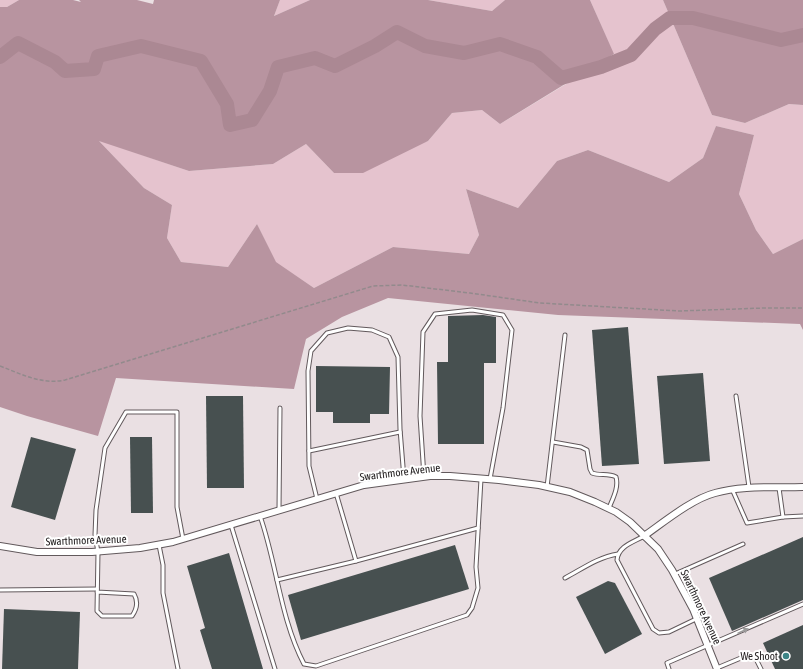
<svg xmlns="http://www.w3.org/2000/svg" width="803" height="669" font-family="'Asap Condensed',sans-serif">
  <rect width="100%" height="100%" fill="#eae0e3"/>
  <g fill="#e5c3ce">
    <polygon points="0,0 19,0 7,7 0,7"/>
    <polygon points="280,0 310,0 274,16"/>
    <polygon points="428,0 505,0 492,11"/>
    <polygon points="590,0 663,0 712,115 745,123 789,104 803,105 803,239 773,254 756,230 739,194 754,135 716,126 703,158 669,182 588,150 557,161 518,208 466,189 479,235 469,254 393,247 314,288 275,262 257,224 228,267 181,262 167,238 172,205 144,188 98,140 189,171 273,164 306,144 334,173 428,141 452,113 482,110 500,124 614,55"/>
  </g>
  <g fill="#b894a0">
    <polygon points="19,0 73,0 81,2 79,0 137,0 153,4 154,0 280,0 274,16 310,0 428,0 492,11 505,0 590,0 614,54 500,124 482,110 452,113 428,141 363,173 334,173 306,144 273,164 189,171 99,141 144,188 172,205 167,238 181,262 228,267 257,224 276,262 314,288 393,247 469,254 479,235 466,189 518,208 557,161 588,150 669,182 703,158 716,126 754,135 739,194 756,230 773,254 803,239 803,330 800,324 558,315 388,298 342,317 306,339 294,389 116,378 98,436 27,416 0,407 0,7 7,7"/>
    <polygon points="663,0 803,0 803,105 789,104 745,123 712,115"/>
  </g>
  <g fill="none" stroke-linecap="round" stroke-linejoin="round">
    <polyline stroke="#ab8893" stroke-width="14" points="0,57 18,43 55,62 65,71 94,69 98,56 141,46 201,61 227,104 230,125 252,120 270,91 278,67 315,58 335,66 375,46 397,32 425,46 464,53 500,44 537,57 561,78 601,67 631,55 655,29 670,18 693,18 781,40 803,35"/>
  </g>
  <g fill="#475050">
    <polygon points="483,315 496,317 496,363 484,363 484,444 438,444 437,362 448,362 448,316"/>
    <polygon points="628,327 639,464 602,466 592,330"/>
    <polygon points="316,366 390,367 389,414 370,414 370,423 333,423 333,412 316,412"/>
    <polygon points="703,373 710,461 664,464 657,376"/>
    <polygon points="206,396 243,396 244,488 207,488"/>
    <polygon points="31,437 76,449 55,520 11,507"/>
    <polygon points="130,437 152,437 153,513 131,513"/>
    <polygon points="803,537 803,600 732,631 709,578"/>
    <polygon points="455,545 469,589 301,640 288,595"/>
    <polygon points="229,553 263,669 212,669 200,630 205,628 187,566"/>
    <polygon points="608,581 615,583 642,634 605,654 576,597"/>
    <polygon points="4,609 80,612 78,669 2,669"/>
    <polygon points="803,625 803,669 775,669 763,643"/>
  </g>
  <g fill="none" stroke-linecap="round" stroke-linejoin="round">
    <defs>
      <g id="lane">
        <polyline points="736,396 749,487"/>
        <path d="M553,442L581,447L587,450L590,469L592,473C600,476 608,473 616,477C619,487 613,498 609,508"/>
        <polyline points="309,451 400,432"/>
        <polyline points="424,477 420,416 423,332 435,314 472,310 503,315 512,330 503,408 490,479"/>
        <polyline points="547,487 565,335"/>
        <polyline points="732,489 747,523 783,517 779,488"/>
        <polyline points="336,493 356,561"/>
        <polyline points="317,499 309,466 308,371 311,351 327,333 348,328 372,330 389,337 398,357 400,429 404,479"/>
        <polyline points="279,510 280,408"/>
        <path d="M260,516C277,564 280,618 304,664L316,666L467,615L472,608L478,588L476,567L481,479"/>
        <polyline points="783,517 803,516"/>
        <polyline points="231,525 275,669"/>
        <path d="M644,536C634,542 618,546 617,560L653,629L659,633L669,632L696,619"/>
        <polyline points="159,545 163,565 163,593 178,669"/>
        <polyline points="675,574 743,544"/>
        <path d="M565,578C582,569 598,557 618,554"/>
        <polyline points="277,580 356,561 478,528"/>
        <polyline points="0,590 97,589"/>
        <path d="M97,592L134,594C138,601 137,609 132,616H102L97,611L98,552L95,535L96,510L105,448L126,412H177V507L183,539"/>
        <polyline points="717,668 748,655 756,659 761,669"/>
        <polyline points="669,669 667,663 803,604"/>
      </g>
      <g id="street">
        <path d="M644,536C664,522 692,499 715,493C742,485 775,488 803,487"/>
        <polyline points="0,546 37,552 92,552 140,548 173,542 364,485 430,476 450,476 499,480 539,485 570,492 595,502 616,512 630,522 658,549 672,570 693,609 717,669"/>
      </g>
    </defs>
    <use href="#lane" stroke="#62595c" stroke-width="5"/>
    <use href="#street" stroke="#62595c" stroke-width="8"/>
    <path stroke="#928a8c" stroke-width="1.5" stroke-dasharray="4 2" stroke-linecap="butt" d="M0,366C21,374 42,385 65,380L373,286L402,285L470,293L540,303L679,311L764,308H803"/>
    <use href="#lane" stroke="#fff" stroke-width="3"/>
    <use href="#street" stroke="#fff" stroke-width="6"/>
  </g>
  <defs><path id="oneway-solid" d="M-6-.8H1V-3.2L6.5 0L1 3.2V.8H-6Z"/></defs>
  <use fill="#9c9b9b" href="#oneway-solid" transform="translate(743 631) rotate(-24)"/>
  <circle fill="#3c8586" stroke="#fff" stroke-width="1.5" cx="786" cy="656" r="4"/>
  <g text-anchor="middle" stroke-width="4" stroke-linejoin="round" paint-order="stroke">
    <g font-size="11" fill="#242021" stroke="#fff">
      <text transform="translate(400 472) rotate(-7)" y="4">Swarthmore Avenue</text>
      <text transform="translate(86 540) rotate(-2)" y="4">Swarthmore Avenue</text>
      <text transform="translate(701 607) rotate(65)" y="4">Swarthmore Avenue</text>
    </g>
    <g font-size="11" fill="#242021" stroke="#fff" text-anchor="end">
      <text x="778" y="660">We Shoot</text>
    </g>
  </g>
</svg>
